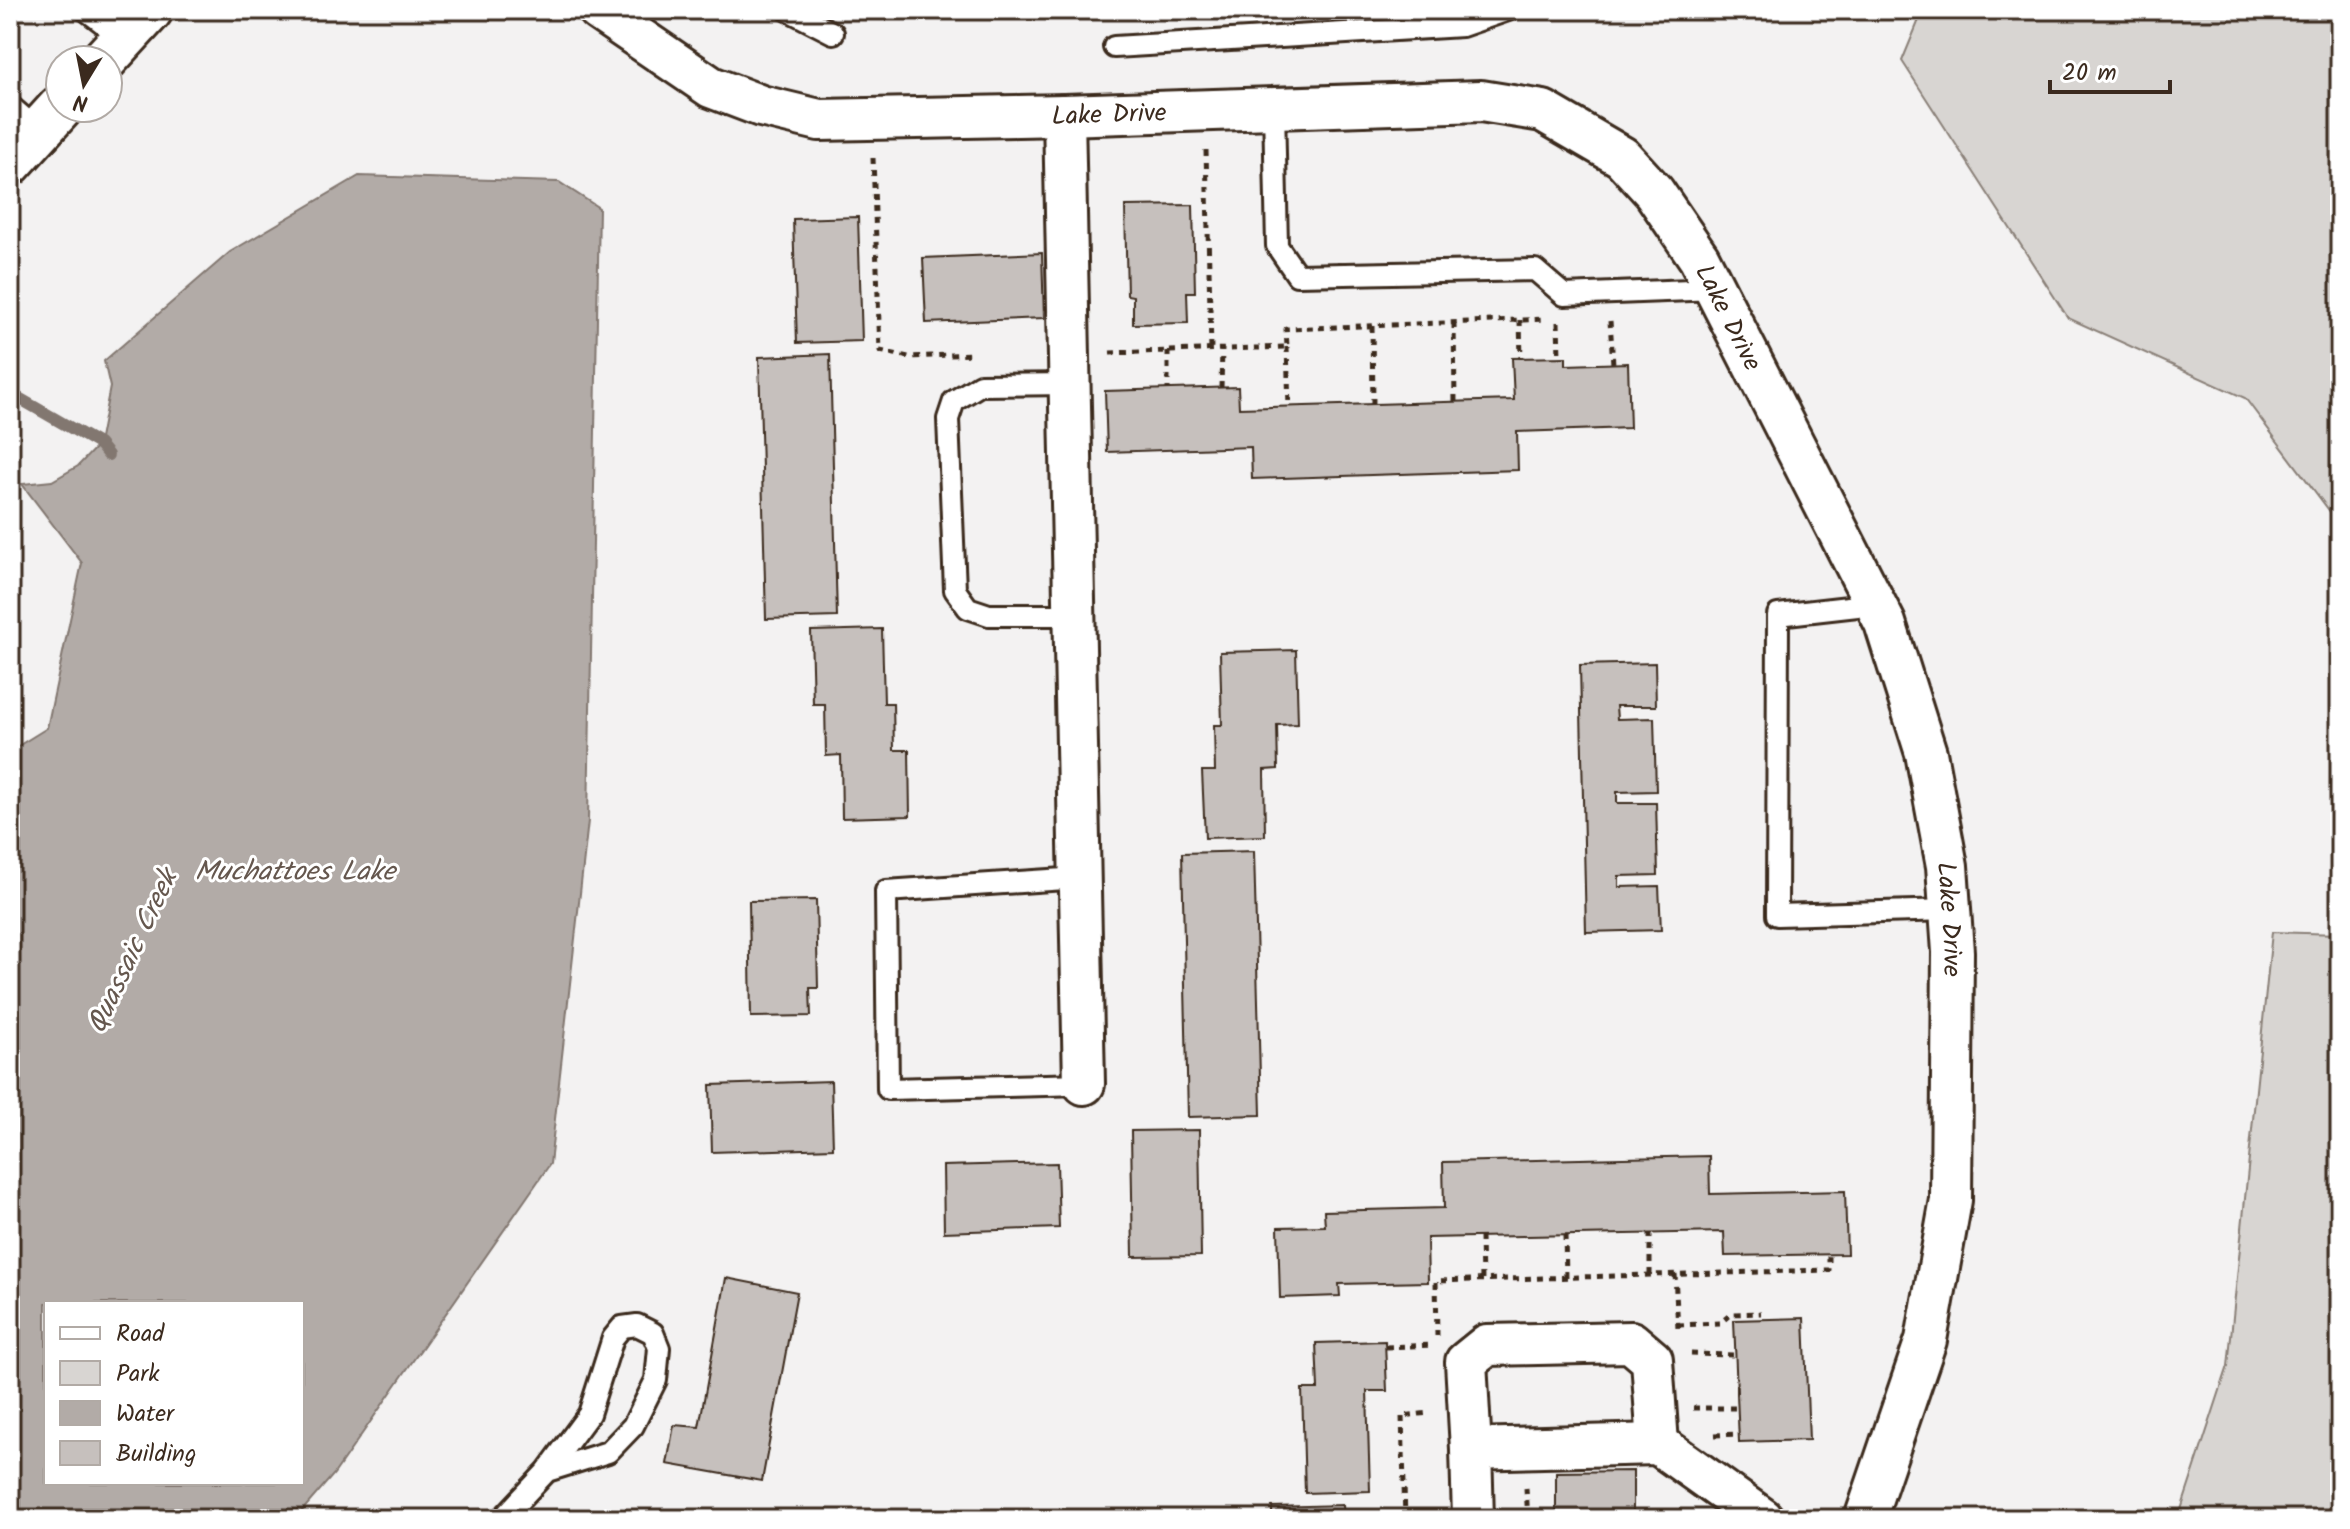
<svg xmlns="http://www.w3.org/2000/svg" width="2350" height="1529" font-family="Kalam,sans-serif">
  <rect width="100%" height="100%" fill="#f3f2f2"/>
  <filter id="ink" filterUnits="userSpaceOnUse"><feTurbulence type="fractalNoise" baseFrequency=".0125" numOctaves="2"/><feDisplacementMap in="SourceGraphic" scale="16" xChannelSelector="R" yChannelSelector="G"/><feConvolveMatrix kernelMatrix="1 2 1 2 8 2 1 2 1" color-interpolation-filters="sRGB"/></filter>
  <g filter="url(#ink)">
    <g fill="#d8d5d2" stroke="#8a8078" stroke-width="2">
      <polygon points="1923,10 2340,10 2340,525 2245,398 2068,318 1902,61"/>
      <polygon points="2272,932 2340,934 2340,1519 2178,1519 2228,1366"/>
    </g>
    <path fill="#b2aba7" stroke="#827770" stroke-width="2" fill-rule="evenodd" d="M359,176L559,182L599,208L588,821L550,1164L334,1474L295,1519H10V751L47,728L82,563L22,484L52,481L78,466L99,444L110,387L104,361L230,252ZM46,1303H302V1483H46Z"/>
    <g fill="none" stroke-linecap="round" stroke-linejoin="round">
      <polyline stroke="#827770" stroke-width="12" points="10,393 99,444 108,455"/>
    </g>
    <g fill="#c6c0bd" stroke="#3b2a1e" stroke-width="2">
      <polygon points="1087,10 1192,10 1190,14 1103,17"/>
      <polygon points="1193,205 1195,292 1187,292 1188,323 1133,324 1133,296 1127,295 1125,206"/>
      <polygon points="858,217 862,341 797,343 793,219"/>
      <polygon points="1042,253 1044,318 926,323 923,258"/>
      <polygon points="830,354 837,617 766,619 759,357"/>
      <polygon points="1566,357 1566,365 1628,363 1630,428 1517,432 1518,470 1252,479 1251,447 1107,452 1105,391 1238,387 1239,408 1514,400 1512,358"/>
      <polygon points="882,629 884,703 893,703 894,750 909,750 910,816 842,818 841,755 826,756 825,704 813,704 811,631"/>
      <polygon points="1296,650 1298,724 1277,725 1278,769 1264,770 1265,836 1205,838 1202,771 1215,771 1214,725 1222,725 1220,652"/>
      <polygon points="1655,663 1656,706 1616,706 1617,719 1654,718 1656,791 1617,792 1617,803 1656,803 1658,875 1619,876 1619,887 1659,886 1661,930 1586,932 1580,665"/>
      <polygon points="1254,851 1261,1115 1188,1117 1182,853"/>
      <polygon points="816,900 818,988 810,988 811,1016 751,1017 749,901"/>
      <polygon points="831,1081 833,1148 712,1152 710,1085"/>
      <polygon points="1199,1130 1201,1256 1133,1257 1131,1131"/>
      <polygon points="1709,1156 1710,1194 1845,1191 1847,1254 1725,1256 1724,1232 1427,1238 1428,1282 1339,1284 1340,1296 1280,1298 1278,1227 1325,1226 1324,1211 1444,1208 1443,1162"/>
      <polygon points="1057,1163 1059,1228 944,1232 943,1166"/>
      <polygon points="726,1278 797,1292 762,1481 667,1464 674,1425 699,1427"/>
      <polygon points="1804,1318 1809,1440 1739,1442 1734,1320"/>
      <polygon points="1385,1341 1387,1391 1367,1391 1370,1491 1305,1493 1302,1389 1318,1389 1316,1343"/>
      <polygon points="1633,1471 1633,1519 1556,1517 1556,1472"/>
      <polygon points="1343,1505 1344,1519 1272,1519 1272,1507"/>
    </g>
    <g fill="none" stroke-linecap="round" stroke-linejoin="round">
      <defs>
        <g id="lane">
          <polyline points="86,10 124,39"/>
          <polyline points="788,10 833,33"/>
          <polyline points="1114,47 1462,26 1508,10"/>
          <polyline points="10,106 39,131"/>
          <polyline points="1274,108 1277,246 1297,275 1535,270 1564,295 1716,289"/>
          <polyline points="1070,384 980,385 954,401 948,419 955,590 968,608 989,615 1075,615"/>
          <polyline points="1875,604 1778,615 1777,915 1950,910"/>
          <polyline points="1080,878 886,891 888,1089 1084,1084"/>
          <polyline points="502,1519 547,1471 589,1414 613,1338 622,1327 637,1325 653,1333 659,1348 656,1380 633,1426 608,1452 547,1471"/>
        </g>
        <g id="street">
          <path id="s1" d="M598,10L711,87L761,106L819,120L1064,115L1481,101L1543,111L1622,157L1654,192L1699,258L1885,623L1926,753L1947,866L1953,952L1951,1200L1926,1340L1865,1519"/>
          <polyline points="1064,115 1084,1084"/>
          <polyline points="1471,1449 1466,1362 1487,1345 1631,1342 1652,1360 1658,1444"/>
          <polyline points="1473,1519 1471,1449 1658,1444 1763,1519"/>
        </g>
        <g id="secondary">
          <polyline points="104,60 150,10"/>
          <polyline points="10,163 60,108"/>
        </g>
      </defs>
      <use href="#lane" stroke="#3b2a1e" stroke-width="26"/>
      <use href="#street" stroke="#3b2a1e" stroke-width="46"/>
      <use href="#secondary" stroke="#3b2a1e" stroke-width="50"/>
      <g stroke="#3b2a1e" stroke-width="5" stroke-dasharray="6 6" stroke-linecap="butt">
        <polyline points="1206,150 1211,349"/>
        <polyline points="873,158 880,351 909,357 972,354"/>
        <polyline points="1520,320 1521,359"/>
        <polyline points="1610,321 1613,364"/>
        <polyline points="1558,322 1559,357"/>
        <polyline points="1454,323 1455,402"/>
        <polyline points="1372,326 1373,404"/>
        <polyline points="1287,347 1289,407"/>
        <polyline points="1168,351 1168,389"/>
        <polyline points="1110,353 1287,347 1286,329 1546,319"/>
        <polyline points="1221,388 1222,349"/>
        <polyline points="1650,1233 1650,1275"/>
        <polyline points="1565,1235 1566,1278"/>
        <polyline points="1481,1237 1482,1280"/>
        <polyline points="1675,1274 1678,1329"/>
        <polyline points="1678,1325 1720,1323 1731,1314 1761,1313"/>
        <polyline points="1437,1336 1436,1281 1829,1270 1829,1254"/>
        <polyline points="1386,1347 1433,1345"/>
        <polyline points="1691,1354 1736,1355"/>
        <polyline points="1693,1408 1738,1408"/>
        <polyline points="1715,1435 1738,1434"/>
        <polyline points="1526,1488 1528,1519"/>
        <polyline points="1405,1519 1402,1416 1429,1413"/>
      </g>
      <use href="#lane" stroke="#fff" stroke-width="20"/>
      <use href="#street" stroke="#fff" stroke-width="40"/>
      <use href="#secondary" stroke="#fff" stroke-width="44"/>
    </g>
  </g>
  <g text-anchor="middle" stroke-width="6" stroke-linejoin="round" paint-order="stroke">
    <g font-size="26" fill="#3b2a1e" stroke="#fff">
      <text dy="9" stroke="none"><textPath href="#s1" startOffset="540">Lake Drive</textPath></text>
      <text dy="9" stroke="none"><textPath href="#s1" startOffset="1260">Lake Drive</textPath></text>
      <text dy="9" stroke="none"><textPath href="#s1" startOffset="1908">Lake Drive</textPath></text>
    </g>
    <g font-size="28" font-style="italic" fill="#65574e" stroke="#fff">
      <text x="295" y="880">Muchattoes Lake</text>
      <text transform="translate(131 951) rotate(-65)" y="10">Quassaic Creek</text>
    </g>
  </g>
  <rect width="2350" height="1529" fill="none" stroke="#fff" stroke-width="40"/>
  <rect x="20" y="20" width="2310" height="1489" fill="none" stroke="#3b2a1e" stroke-width="3" filter="url(#ink)"/>
  <rect x="44" y="1301" width="260" height="184" fill="#ffffff" stroke="#b1aaa5" stroke-width="2"/>
  <rect x="60" y="1327" width="40" height="12" fill="#ffffff" stroke="#b1aaa5" stroke-width="2"/>
  <text x="116" y="1341" font-size="24" fill="#3b2a1e">Road</text>
  <rect x="60" y="1361" width="40" height="24" fill="#d8d5d2" stroke="#b1aaa5" stroke-width="2"/>
  <text x="116" y="1381" font-size="24" fill="#3b2a1e">Park</text>
  <rect x="60" y="1401" width="40" height="24" fill="#b2aba7" stroke="#b1aaa5" stroke-width="2"/>
  <text x="116" y="1421" font-size="24" fill="#3b2a1e">Water</text>
  <rect x="60" y="1441" width="40" height="24" fill="#c6c0bd" stroke="#b1aaa5" stroke-width="2"/>
  <text x="116" y="1461" font-size="24" fill="#3b2a1e">Building</text>
  <g transform="translate(84 84) rotate(190)"><circle r="38" fill="#ffffff" stroke="#b1aaa5" stroke-width="2"/>
  <path d="M0-6L14 30L0 20L-14 30Z" fill="#3b2a1e"/>
  <text y="-12" font-size="22" font-weight="bold" text-anchor="middle" fill="#3b2a1e">N</text>
  </g>
  <path d="M2050 80v12h120v-12" fill="none" stroke="#3b2a1e" stroke-width="4"/>
  <text x="2062" y="80" font-size="24" fill="#3b2a1e" stroke="#ffffff" stroke-width="6" paint-order="stroke">20 m</text>
</svg>
